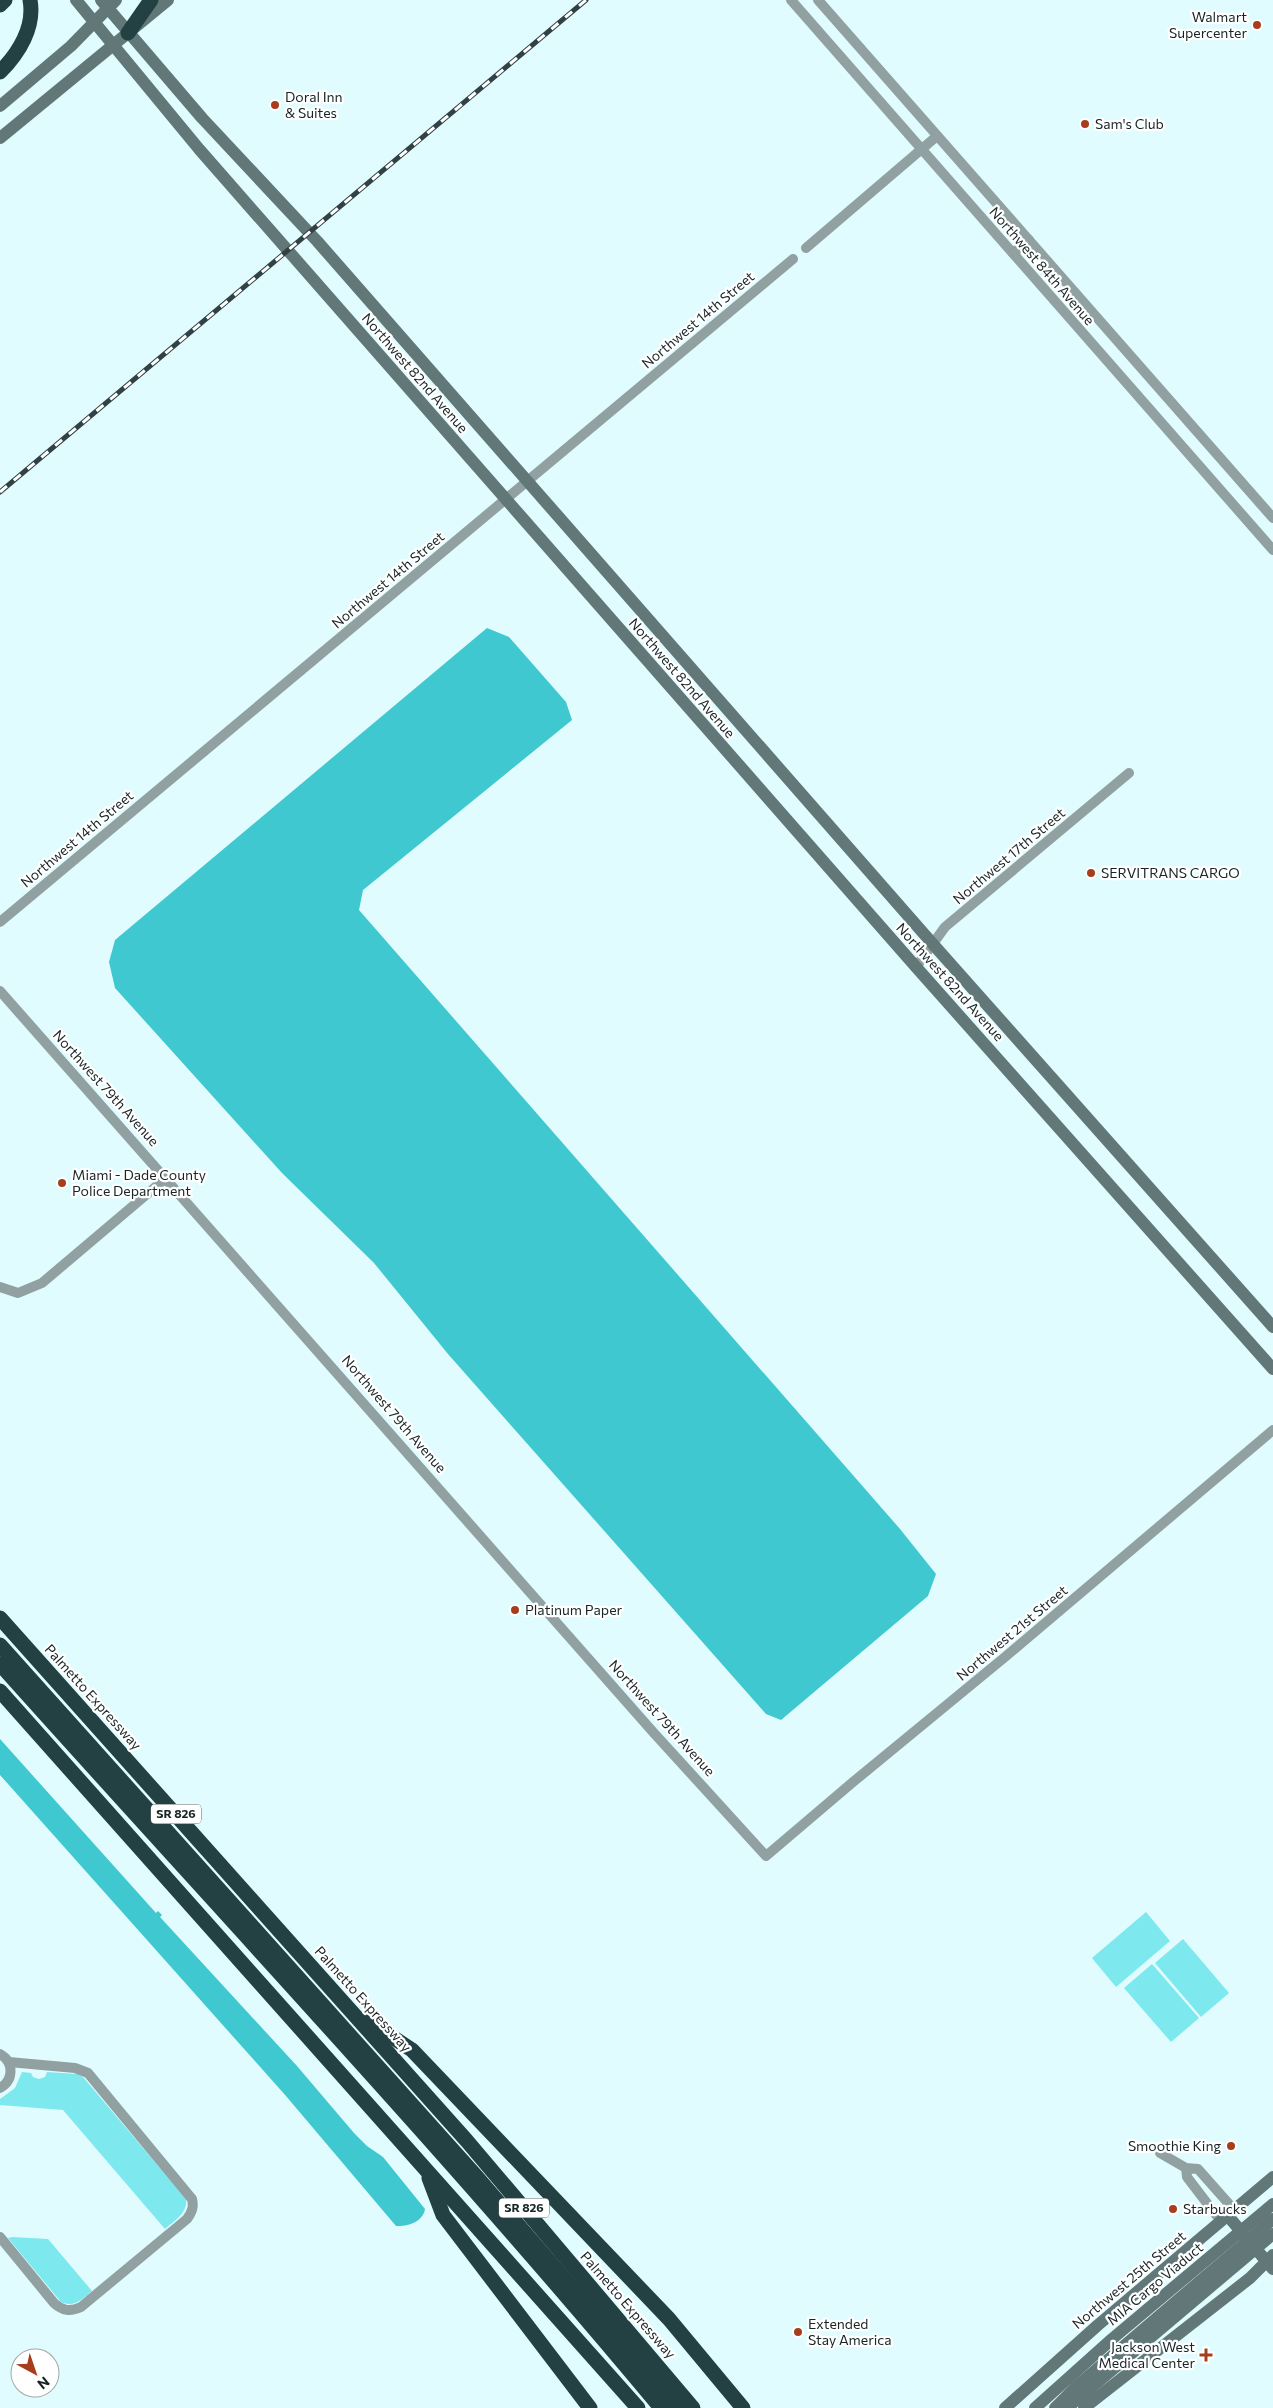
<svg xmlns="http://www.w3.org/2000/svg" width="1273" height="2408" font-family="Commissioner,sans-serif">
  <rect width="100%" height="100%" fill="#e0fcfe"/>
  <g fill="#7de9ef">
    <polygon points="1146,1912 1170,1941 1116,1987 1092,1958"/>
    <polygon points="1183,1939 1229,1993 1201,2017 1155,1963"/>
    <polygon points="1152,1964 1199,2018 1171,2042 1124,1988"/>
    <path d="M22,2072L31,2073L33,2077L39,2079L45,2077L47,2072L77,2074L83,2077L186,2199C188,2213 174,2221 165,2229L63,2110L0,2105V2099L15,2088Z"/>
    <path d="M12,2237L48,2239L92,2291C82,2299 75,2308 61,2302L8,2238Z"/>
  </g>
  <g fill="#40c8d0">
    <polygon points="487,628 509,637 566,702 572,720 363,890 359,910 900,1529 936,1574 928,1596 781,1720 766,1714 448,1354 374,1263 282,1173 115,988 109,962 115,940"/>
    <path d="M0,1739L156,1913L158,1911L162,1915L160,1917L297,2066L354,2133L367,2146L383,2157L425,2209C423,2222 407,2227 396,2226L286,2096L0,1775Z"/>
  </g>
  <g fill="none" stroke-linecap="round" stroke-linejoin="round">
    <g stroke="#91a0a0" stroke-width="10">
      <polyline points="791,0 1273,550"/>
      <polyline points="818,0 1273,518"/>
      <polyline points="806,248 937,136"/>
      <polyline points="1013,253 1029,240"/>
      <polyline points="0,922 793,259"/>
      <polyline points="916,967 945,927 1129,773"/>
      <polyline points="0,991 653,1732 766,1856 853,1782 1005,1657 1273,1430"/>
      <polyline points="0,1287 18,1293 42,1283 166,1178"/>
      <path d="M0,2054C14,2062 14,2080 0,2088"/>
      <polyline points="1160,2153 1186,2168 1198,2169 1229,2204 1228,2216 1216,2215 1187,2177 1186,2168"/>
      <path d="M0,2237L54,2303C63,2311 70,2312 81,2307L187,2219C192,2212 194,2207 192,2199L88,2073L75,2068L9,2062"/>
    </g>
    <g stroke="#617778" stroke-width="12">
      <polyline points="76,0 199,149 916,967 1273,1369"/>
      <polyline points="101,0 202,118 317,241 932,943 1273,1327"/>
      <polyline points="0,106 71,46 116,0"/>
      <polyline points="0,138 168,0"/>
      <polyline points="1228,2216 1273,2269"/>
      <polyline points="1005,2408 1098,2325 1273,2177"/>
      <polyline points="1055,2408 1077,2386 1273,2219"/>
      <polyline points="1084,2408 1250,2278 1273,2255"/>
    </g>
    <g stroke="#234143" stroke-width="15">
      <polyline points="0,5 5,0"/>
      <polyline points="128,33 151,0"/>
      <path d="M0,72C19,53 35,27 30,0"/>
      <polyline points="0,1618 467,2141 693,2408"/>
      <polyline points="0,1645 476,2176 676,2408"/>
      <path d="M0,1664C221,1911 449,2153 661,2408"/>
      <polyline points="0,1691 638,2408"/>
      <polyline points="368,2021 412,2050 669,2319 743,2408"/>
      <polyline points="429,2178 443,2215 590,2408"/>
    </g>
    <defs>
      <polyline id="rail" points="0,492 586,0"/>
    </defs>
    <use href="#rail" stroke="#324143" stroke-width="5"/>
    <use href="#rail" stroke="#fff" stroke-width="3" stroke-dasharray="9" stroke-linecap="butt"/>
    <g stroke="#617778" stroke-width="12">
      <polyline points="1035,2408 1112,2339 1273,2204"/>
      <polyline points="1067,2408 1273,2234"/>
    </g>
  </g>
  <g fill="#a63e1d" stroke="#fff" stroke-width="2">
    <circle cx="1257" cy="25" r="5"/>
    <circle cx="275" cy="105" r="5"/>
    <circle cx="1085" cy="124" r="5"/>
    <circle cx="1091" cy="873" r="5"/>
    <circle cx="62" cy="1183" r="5"/>
    <circle cx="515" cy="1610" r="5"/>
    <circle cx="1231" cy="2146" r="5"/>
    <circle cx="1173" cy="2209" r="5"/>
    <circle cx="798" cy="2332" r="5"/>
    <path d="M1203.5 2347.5h5v5h5v5h-5v5h-5v-5h-5v-5h5z"/>
  </g>
  <g text-anchor="middle" stroke-width="4.5" stroke-linejoin="round" paint-order="stroke">
    <g fill="#fff" stroke="#5d6667" stroke-width="1">
      <rect x="151" y="1804.5" width="50" height="19" rx="4"/>
      <rect x="499" y="2198.5" width="50" height="19" rx="4"/>
    </g>
    <g font-size="12" font-weight="bold" fill="#182526">
      <text x="176" y="1818">SR 826</text>
      <text x="524" y="2212">SR 826</text>
    </g>
    <g font-size="14" fill="#182526" stroke="#fff" text-anchor="start">
      <text x="1247" y="22" text-anchor="end">Walmart<tspan x="1247" dy="16">Supercenter</tspan></text>
      <text x="285" y="102">Doral Inn<tspan x="285" dy="16">&amp; Suites</tspan></text>
      <text x="1095" y="129">Sam's Club</text>
      <text x="1101" y="878">SERVITRANS CARGO</text>
      <text x="72" y="1180">Miami - Dade County<tspan x="72" dy="16">Police Department</tspan></text>
      <text x="525" y="1615">Platinum Paper</text>
      <text x="1221" y="2151" text-anchor="end">Smoothie King</text>
      <text x="1183" y="2214">Starbucks</text>
      <text x="808" y="2329">Extended<tspan x="808" dy="16">Stay America</tspan></text>
      <text x="1195" y="2352" text-anchor="end">Jackson West<tspan x="1195" dy="16">Medical Center</tspan></text>
    </g>
    <g font-size="14" fill="#182526" stroke="#fff">
      <text transform="translate(1042 266) rotate(49)" y="5">Northwest 84th Avenue</text>
      <text transform="translate(698 320) rotate(-40)" y="5">Northwest 14th Street</text>
      <text transform="translate(415 373) rotate(49)" y="5">Northwest 82nd Avenue</text>
      <text transform="translate(388 580) rotate(-40)" y="5">Northwest 14th Street</text>
      <text transform="translate(682 678) rotate(49)" y="5">Northwest 82nd Avenue</text>
      <text transform="translate(77 839) rotate(-40)" y="5">Northwest 14th Street</text>
      <text transform="translate(1009 856) rotate(-40)" y="5">Northwest 17th Street</text>
      <text transform="translate(950 982) rotate(48)" y="5">Northwest 82nd Avenue</text>
      <text transform="translate(106 1088) rotate(48)" y="5">Northwest 79th Avenue</text>
      <text transform="translate(394 1414) rotate(49)" y="5">Northwest 79th Avenue</text>
      <text transform="translate(1012 1633) rotate(-40)" y="5">Northwest 21st Street</text>
      <text transform="translate(93 1697) rotate(48)" y="5">Palmetto Expressway</text>
      <text transform="translate(662 1718) rotate(48)" y="5">Northwest 79th Avenue</text>
      <text transform="translate(363 1999) rotate(48)" y="5">Palmetto Expressway</text>
      <text transform="translate(1129 2280) rotate(-40)" y="5">Northwest 25th Street</text>
      <text transform="translate(1155 2284) rotate(-40)" y="5">MIA Cargo Viaduct</text>
      <text transform="translate(628 2305) rotate(49)" y="5">Palmetto Expressway</text>
    </g>
  </g>
  <g transform="translate(35 2373) rotate(140)"><circle r="24" fill="#ffffff" stroke="#a3a8a8"/>
  <path d="M0-4L9 19L0 12L-9 19Z" fill="#a63e1d"/>
  <text y="-8" font-size="14" font-weight="bold" text-anchor="middle" fill="#182526">N</text>
  </g>
</svg>
